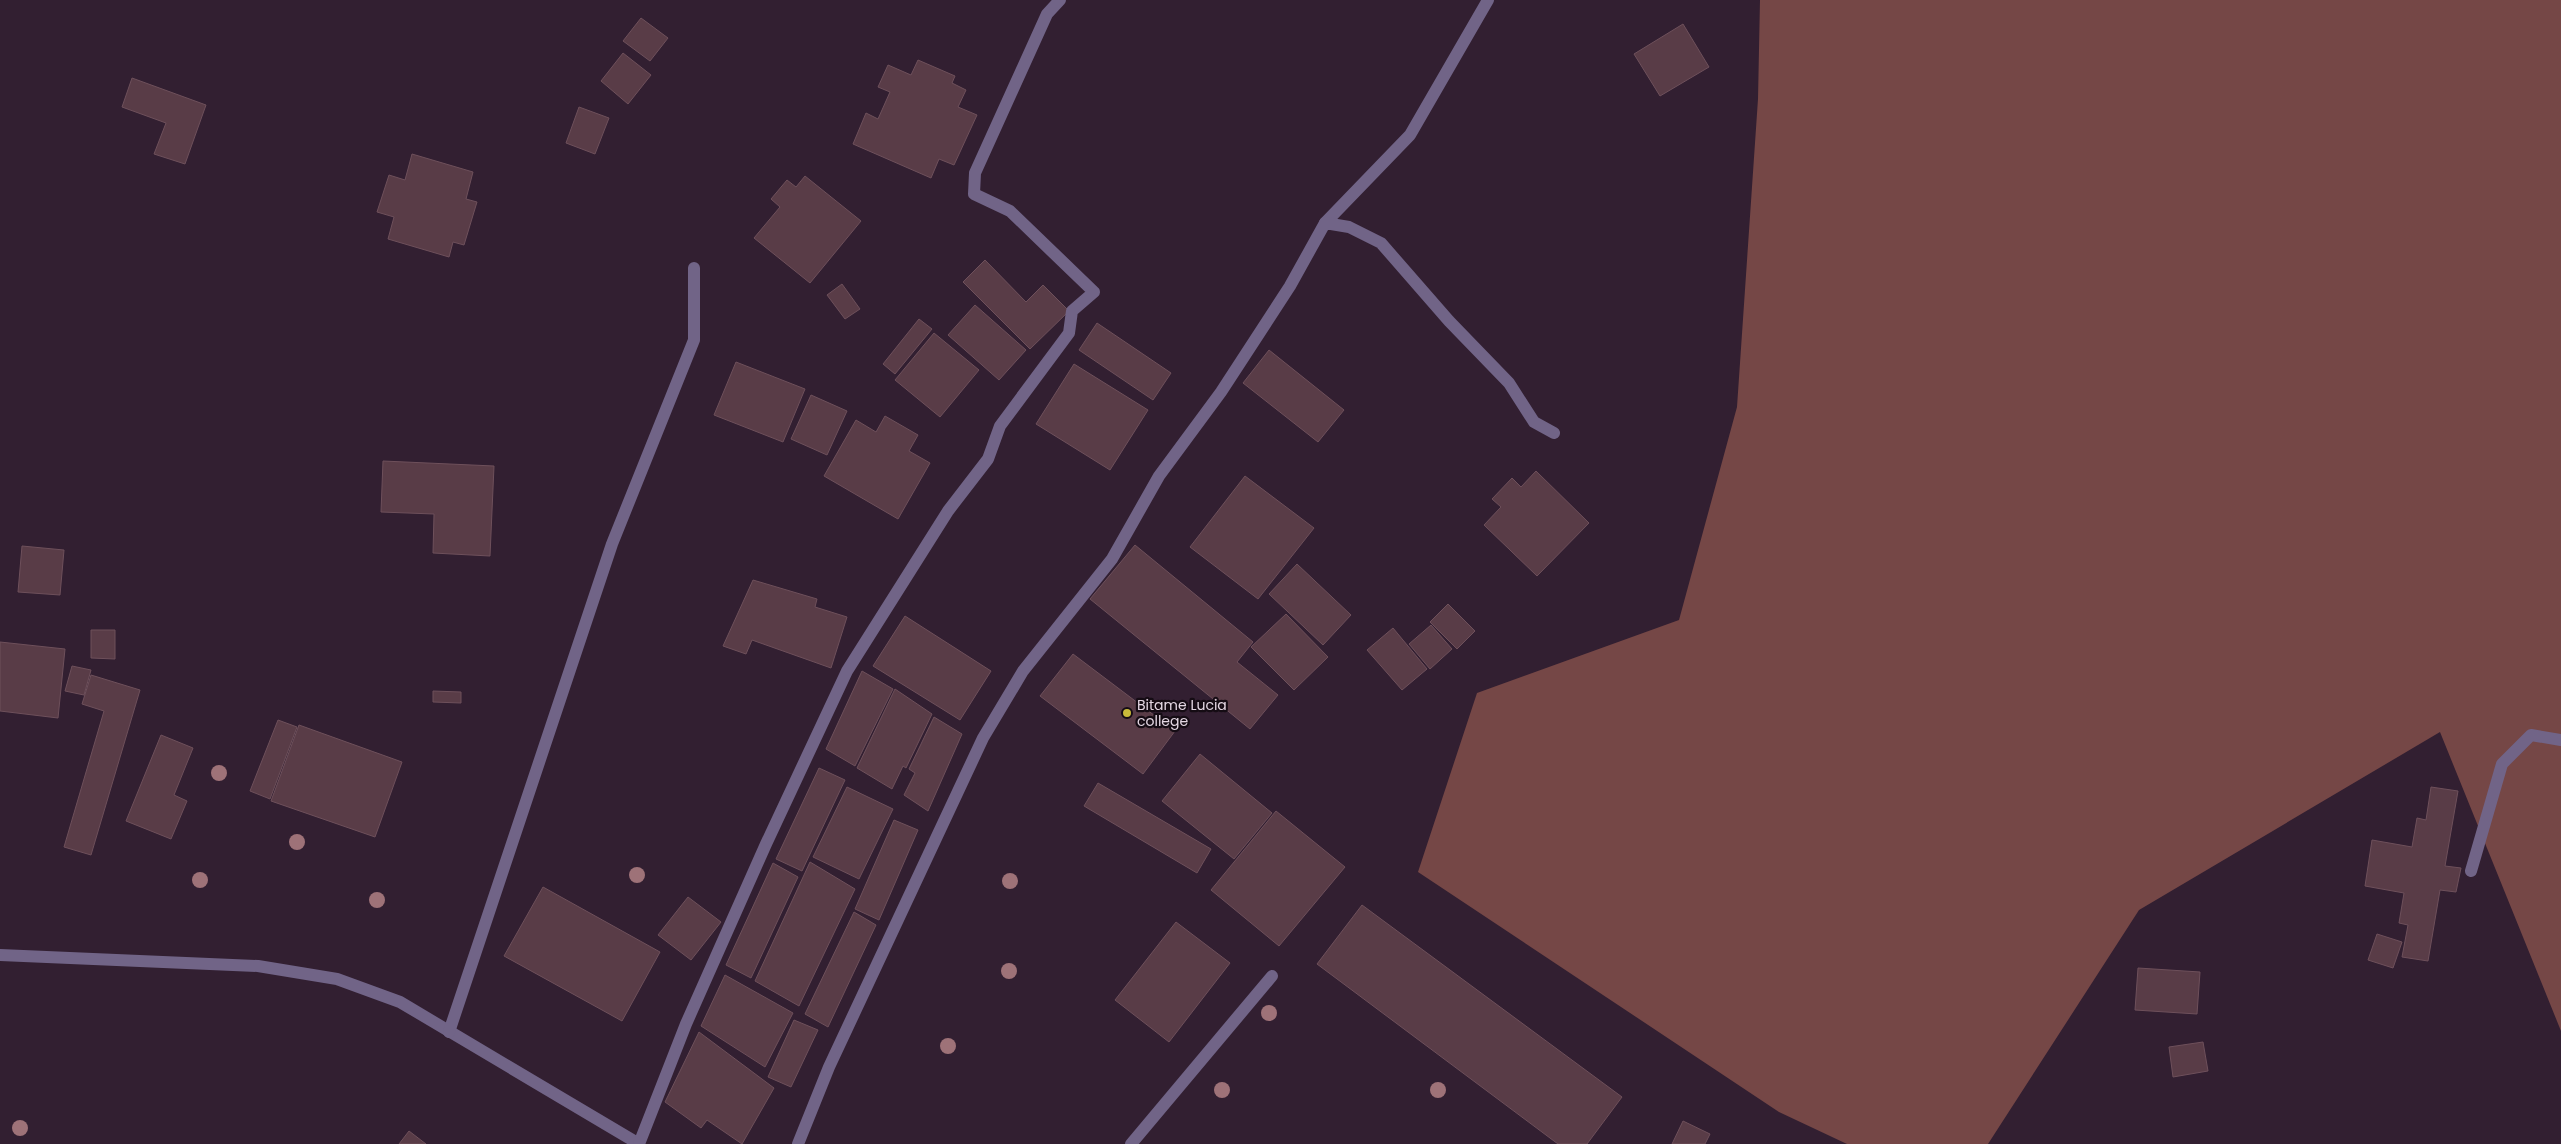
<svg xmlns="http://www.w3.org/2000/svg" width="2561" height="1144" font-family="Poppins,sans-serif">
  <rect width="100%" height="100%" fill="#321f31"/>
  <polygon fill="#754746" points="1760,0 2561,0 2561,1031 2440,732 2139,910 1988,1144 1847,1144 1779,1112 1418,872 1477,693 1679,620 1737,407 1758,99"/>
  <g fill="#593c47" stroke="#6e505b">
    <polygon points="641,18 668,38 650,61 623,41"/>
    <polygon points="1683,24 1709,67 1660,96 1634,54"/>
    <polygon points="623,53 651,75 628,104 601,81"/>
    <polygon points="918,60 955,76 952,83 966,90 958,107 977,115 954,165 939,159 931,178 853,144 866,113 878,119 890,92 878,87 888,65 911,75"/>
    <polygon points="132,78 206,105 185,164 154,154 166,123 122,107"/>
    <polygon points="579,107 609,118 595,154 566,143"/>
    <polygon points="412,154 473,172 466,199 477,202 464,245 453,242 449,257 388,239 394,217 377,212 389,175 405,180"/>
    <polygon points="805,176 861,221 810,283 754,238 780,207 771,199 787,180 796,187"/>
    <polygon points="985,260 1026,302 1043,285 1069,311 1030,349 963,282"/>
    <polygon points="842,284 860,309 845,319 827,295"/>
    <polygon points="975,305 1026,350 999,380 948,335"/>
    <polygon points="919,319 932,329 895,374 883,364"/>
    <polygon points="1097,323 1171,373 1153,400 1079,350"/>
    <polygon points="934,333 979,370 940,417 895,380"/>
    <polygon points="1269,350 1344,410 1318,442 1243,383"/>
    <polygon points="736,362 805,389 783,442 714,415"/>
    <polygon points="1074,364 1148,410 1110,470 1036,424"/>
    <polygon points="811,395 847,411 827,455 791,439"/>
    <polygon points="885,416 918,435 909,451 930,463 898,519 824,476 856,420 876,432"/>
    <polygon points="383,461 494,466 490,556 433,553 434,514 381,512"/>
    <polygon points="1536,471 1589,523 1537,576 1484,525 1501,507 1492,499 1512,478 1521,487"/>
    <polygon points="1245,476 1314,528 1258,599 1190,547"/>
    <polygon points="1135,545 1253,642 1237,662 1278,695 1250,729 1090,599"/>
    <polygon points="22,546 64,550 60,595 18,592"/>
    <polygon points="1297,564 1351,615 1323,645 1269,594"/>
    <polygon points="753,580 817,599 815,607 847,617 831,668 752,640 746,654 723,646"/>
    <polygon points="1448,604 1475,631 1457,649 1430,622"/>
    <polygon points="1286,614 1328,657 1294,690 1251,647"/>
    <polygon points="905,616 991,671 960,720 873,666"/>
    <polygon points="1431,625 1452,649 1430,669 1409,644"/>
    <polygon points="1393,628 1427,669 1402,690 1367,650"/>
    <polygon points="91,630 115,630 115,659 91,658"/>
    <polygon points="0,642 65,649 58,718 0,711"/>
    <polygon points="1073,654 1175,731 1143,774 1040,696"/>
    <polygon points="72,666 91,670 84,695 65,691"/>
    <polygon points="862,671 893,689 855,766 826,749"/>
    <polygon points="91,675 140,690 91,855 64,847 104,711 82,704"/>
    <polygon points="895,689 932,714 906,768 903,766 892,789 857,768"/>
    <polygon points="433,691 461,692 461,703 433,702"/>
    <polygon points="934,717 962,734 928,811 904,795 915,773 909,769"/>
    <polygon points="278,720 297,727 270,799 250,791"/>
    <polygon points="299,725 402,762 375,837 271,801"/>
    <polygon points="161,735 193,748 174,795 187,801 171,839 126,821"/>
    <polygon points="1200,754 1272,813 1234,859 1162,801"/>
    <polygon points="819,768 845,780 802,871 776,859"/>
    <polygon points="1098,783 1211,849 1197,873 1084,806"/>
    <polygon points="847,787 893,809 859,879 813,857"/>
    <polygon points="2431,787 2458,791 2445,866 2461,868 2456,892 2440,890 2428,961 2402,957 2408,925 2399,923 2404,893 2365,886 2372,840 2412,847 2417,818 2426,820"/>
    <polygon points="1276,811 1345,867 1279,946 1211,890"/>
    <polygon points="894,820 918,830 879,920 855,909"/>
    <polygon points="810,862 855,889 799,1006 755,981"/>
    <polygon points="773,863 798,877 751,978 726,965"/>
    <polygon points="543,887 660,952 622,1021 504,956"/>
    <polygon points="688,897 721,922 691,960 658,935"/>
    <polygon points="1362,905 1622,1097 1587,1144 1558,1144 1317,964"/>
    <polygon points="854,912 876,925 828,1027 805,1014"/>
    <polygon points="1176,922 1230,963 1169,1042 1115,1000"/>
    <polygon points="2377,934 2402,942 2393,968 2368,960"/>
    <polygon points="2138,968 2200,972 2197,1014 2135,1010"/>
    <polygon points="725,975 793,1013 765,1067 701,1026"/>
    <polygon points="794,1020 818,1030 791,1087 768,1077"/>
    <polygon points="699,1032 774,1088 742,1144 707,1120 701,1128 665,1102"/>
    <polygon points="2203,1042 2208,1071 2173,1077 2169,1047"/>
    <polygon points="1683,1121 1710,1134 1705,1144 1672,1144"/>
    <polygon points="409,1131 426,1144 399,1144"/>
  </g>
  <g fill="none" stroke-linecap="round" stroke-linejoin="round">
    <g stroke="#716487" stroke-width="12">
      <polyline points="1325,223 1410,135 1488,0"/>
      <polyline points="2471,871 2502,764 2531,735 2561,740"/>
      <polyline points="0,955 258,966 337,979 400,1002 639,1144"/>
      <polyline points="449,1032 612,544 694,340 694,268"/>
      <polyline points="639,1144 686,1024 766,844 847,671 948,511 988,459 1000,426 1069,333 1072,311 1094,292 1010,211 974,194 975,173 1047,14 1060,0"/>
      <polyline points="798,1144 829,1067 983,738 1023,671 1112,559 1159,476 1221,392 1290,286 1325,223 1349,227 1381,243 1449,321 1509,383 1534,422 1554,433"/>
      <polyline points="1131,1144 1272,976"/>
    </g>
  </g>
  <g fill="#9e7278">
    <circle cx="219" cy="773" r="8"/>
    <circle cx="297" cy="842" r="8"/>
    <circle cx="637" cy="875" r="8"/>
    <circle cx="200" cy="880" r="8"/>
    <circle cx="1010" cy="881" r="8"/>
    <circle cx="377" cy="900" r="8"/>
    <circle cx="1009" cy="971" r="8"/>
    <circle cx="1269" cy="1013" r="8"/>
    <circle cx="948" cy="1046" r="8"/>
    <circle cx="1222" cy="1090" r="8"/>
    <circle cx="1438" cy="1090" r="8"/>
    <circle cx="20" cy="1128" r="8"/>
  </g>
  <circle fill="#c9ba3a" stroke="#150c14" stroke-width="2" cx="1127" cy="713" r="5"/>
  <g text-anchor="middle" stroke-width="4.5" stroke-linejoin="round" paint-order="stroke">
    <g font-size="14" fill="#e4d7e3" stroke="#150c14" text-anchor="start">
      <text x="1137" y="710">Bitame Lucia<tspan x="1137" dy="16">college</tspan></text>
    </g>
  </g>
</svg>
